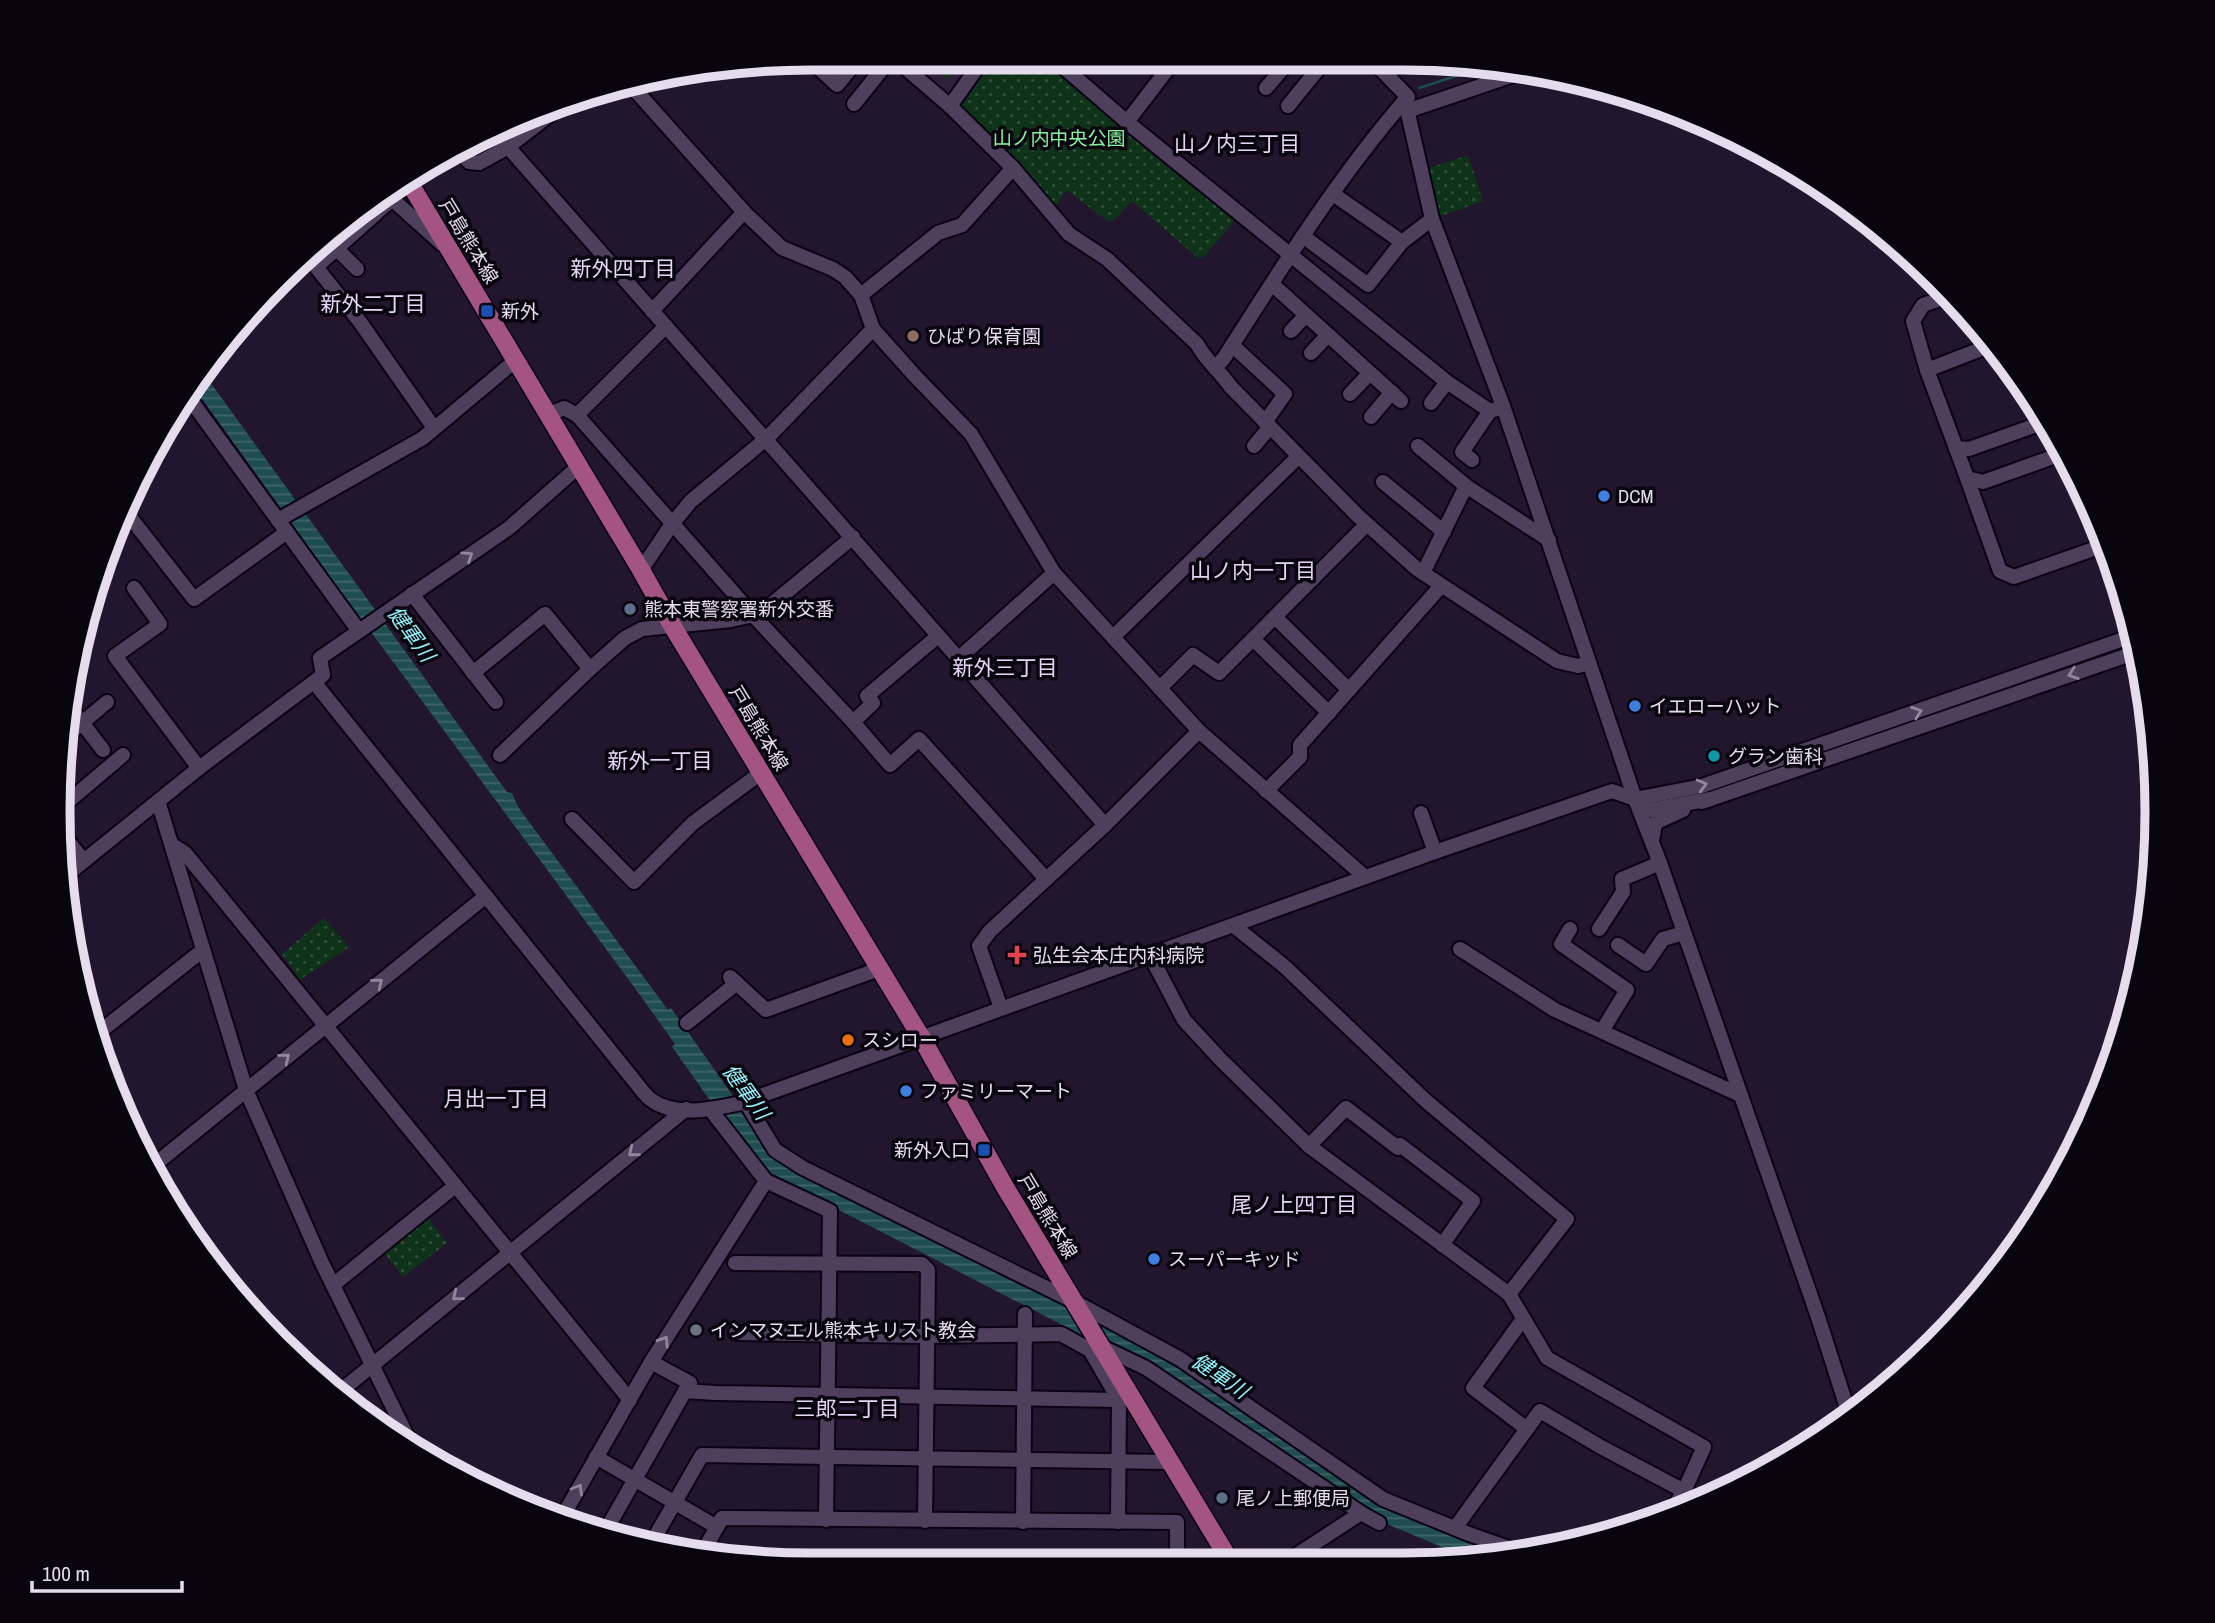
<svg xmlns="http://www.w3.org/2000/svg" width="2215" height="1623" font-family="'Archivo Narrow','Noto Sans JP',sans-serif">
  <defs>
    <pattern id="grass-dots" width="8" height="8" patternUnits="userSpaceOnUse" patternTransform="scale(1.75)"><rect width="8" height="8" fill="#0f3318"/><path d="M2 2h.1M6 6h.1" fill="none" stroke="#32503a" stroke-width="1.8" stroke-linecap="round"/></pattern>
    <pattern id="water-rules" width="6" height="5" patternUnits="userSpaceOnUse" patternTransform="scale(1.75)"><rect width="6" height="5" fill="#204d51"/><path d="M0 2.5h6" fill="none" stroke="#40666a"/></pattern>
  </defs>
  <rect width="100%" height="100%" fill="#22152e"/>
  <polygon fill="#2f1f3d" points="902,58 981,58 953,94 946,95"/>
  <g fill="url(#grass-dots)">
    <polygon points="988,58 1045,58 1234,216 1234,221 1205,256 1198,258 1132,201 1114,220 1109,222 1068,191 1065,191 1054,211 960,109 958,104"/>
    <polygon points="1468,155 1483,201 1441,216 1426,169"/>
    <polygon points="324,918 349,947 300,980 282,954"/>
    <polygon points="426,1216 447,1243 403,1277 382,1250"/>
  </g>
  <polygon fill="#0f3318" points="923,58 966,58 948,79"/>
  <path fill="url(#water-rules)" d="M205,375L507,792L512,793L518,807L668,1010L671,1008L771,1150L1144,1341L1367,1491L1518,1554L1502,1559H1471L1389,1525L1132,1358L1076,1332L773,1176C734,1138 704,1091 672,1047L675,1044L637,991L342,593L195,389Z"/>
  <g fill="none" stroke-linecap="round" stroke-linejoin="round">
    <polyline stroke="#204d51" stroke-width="2.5" points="1419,88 1480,68"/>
    <defs>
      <g id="minor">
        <polyline points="808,58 837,85 859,58"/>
        <path d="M894,58L950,106L1013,168L1069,234L1107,259L1197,344C1206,361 1220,371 1230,386L1357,515L1417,569L1557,661L1578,666L1589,663"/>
        <polyline points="1053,58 1127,122 1447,382 1490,411"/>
        <polyline points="1370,58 1408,97 1405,100 1432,219 1503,406 1635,799 1660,863 1818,1317 1850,1417"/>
        <polyline points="628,82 744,212 782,248 833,269 845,277 861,295 873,329 915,376 971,434 1054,573 1199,731 1365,877"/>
        <polyline points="1266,88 1292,58"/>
        <polyline points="854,104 891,58"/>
        <polyline points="950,106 984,58"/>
        <polyline points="1288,106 1327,58"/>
        <polyline points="1407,111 1519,73"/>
        <polyline points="1127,122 1176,58"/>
        <polyline points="508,147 1105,825"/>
        <polyline points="459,149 469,162 479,163 508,147 570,99"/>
        <polyline points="1333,194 1402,242"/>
        <polyline points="1303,236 1368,285 1402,242 1432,219"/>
        <polyline points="337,249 357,269"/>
        <polyline points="1272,284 1401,401"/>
        <polyline points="861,295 938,233 962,225 1013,168"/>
        <polyline points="1949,296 1923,305 1913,321 1927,370 1994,344"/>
        <polyline points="652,311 744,212"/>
        <polyline points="1291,331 1306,315"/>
        <polyline points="1232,345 1285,394 1265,422"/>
        <polyline points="1311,353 1328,335"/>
        <path d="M1215,368L1224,358C1280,270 1336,180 1405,100"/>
        <polyline points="1927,370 1956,448 1969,449 2045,422"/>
        <polyline points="1350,394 1370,373"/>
        <polyline points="189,398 359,631"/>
        <polyline points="1431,403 1447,382"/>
        <polyline points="547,415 564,408 577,415 753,615 853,722 873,703 867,696 938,636"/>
        <polyline points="577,415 666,326"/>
        <polyline points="1371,417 1392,392"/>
        <polyline points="434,428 360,322 316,267 392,199 442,244"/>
        <polyline points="1254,446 1270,427"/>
        <polyline points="1418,446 1466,486 1549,540"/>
        <polyline points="1956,448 1967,478 1983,482 2064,453"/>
        <polyline points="1472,460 1462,452 1490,411 1500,408"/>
        <polyline points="1967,478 2000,571 2014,577 2105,545"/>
        <polyline points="1383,482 1444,532"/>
        <polyline points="130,517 194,599 287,532"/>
        <polyline points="278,520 423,438 516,360"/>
        <polyline points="641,570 672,524 691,501 766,439 873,329"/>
        <polyline points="1423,573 1466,486"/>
        <polyline points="134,588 160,624 115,656 199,768"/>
        <polyline points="412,594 496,702"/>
        <polyline points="1275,617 1349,690"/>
        <polyline points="1113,637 1298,457"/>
        <polyline points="1253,639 1329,713"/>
        <polyline points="958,659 1054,573"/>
        <polyline points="473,673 545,614 590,669 625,638 642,629 731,620 753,615 772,604 853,537"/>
        <path d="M314,682L632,1078C638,1085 643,1093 650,1099C674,1118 714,1109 741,1103L1435,852L1612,791L1635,799L1651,810L1710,799"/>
        <polyline points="1160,688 1193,655 1219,673 1367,524"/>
        <polyline points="66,702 103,750"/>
        <polyline points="853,722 890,765 919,739 1046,879"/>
        <polyline points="64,738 107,702"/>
        <polyline points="500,755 590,669"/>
        <polyline points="1266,791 1300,757 1300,745 1441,586"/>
        <polyline points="1635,799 1702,786 2135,635"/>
        <polyline points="158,801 246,1090 322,1263 413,1448"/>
        <polyline points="1702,802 2137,652"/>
        <polyline points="64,805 123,755"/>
        <polyline points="1421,813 1435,852"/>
        <polyline points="572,819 634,882 693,823 762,772"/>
        <polyline points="64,836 84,861"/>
        <polyline points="1652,841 1655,823 1683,810"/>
        <polyline points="172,845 185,853 630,1400"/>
        <polyline points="64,877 199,768 323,675 320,658 509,528 578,467"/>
        <polyline points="1234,926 1284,966 1426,1101 1567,1219 1509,1294"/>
        <polyline points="1570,929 1561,944 1627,990 1602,1031"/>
        <polyline points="1599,929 1623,892 1622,879 1660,863"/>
        <polyline points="1618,945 1646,964 1663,939 1684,933"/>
        <polyline points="1460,949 1555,1010 1740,1095"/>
        <polyline points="1150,955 1184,1020 1221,1060 1309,1146 1509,1294 1547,1358 1704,1447 1684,1491 1670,1514"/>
        <polyline points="730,977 766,1010 879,969"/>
        <polyline points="1001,1008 979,946 990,931 1105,825 1199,731"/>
        <polyline points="687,1023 737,983"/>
        <polyline points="97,1034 203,950"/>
        <polyline points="745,1101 775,1150 803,1168 1075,1302 1180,1359 1383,1499 1469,1534 1523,1553"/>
        <polyline points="710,1109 766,1181 830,1211 826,1520"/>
        <polyline points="1400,1145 1473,1201 1442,1245"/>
        <polyline points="1309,1146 1346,1108 1398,1148"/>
        <polyline points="153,1166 486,896"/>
        <polyline points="735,1263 922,1264 928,1270 925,1521"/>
        <polyline points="333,1285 455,1186"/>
        <polyline points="1523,1319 1473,1388 1527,1429"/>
        <polyline points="736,1333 927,1336 1061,1334 1090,1350 1119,1400 1124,1399"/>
        <polyline points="1104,1348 1146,1368 1361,1513 1379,1523"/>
        <polyline points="651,1362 690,1383 685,1391"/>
        <polyline points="337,1394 686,1109"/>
        <polyline points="596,1457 717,1527"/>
        <polyline points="560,1521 651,1362 766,1181"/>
        <polyline points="1023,1522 1025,1314"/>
        <polyline points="1455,1528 1540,1411 1601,1447 1684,1491"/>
        <polyline points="605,1532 685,1391 715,1393 1119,1400 1118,1522"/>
        <polyline points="652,1542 702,1455 1169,1462"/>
        <polyline points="703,1552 722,1518 1177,1522 1177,1561"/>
        <polyline points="1451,1559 1457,1556 1465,1559"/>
        <polyline points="1289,1560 1361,1513"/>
      </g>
      <polyline id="major" points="406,177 641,570 673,627 921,1037 1005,1187 1230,1561"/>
    </defs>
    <use href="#minor" stroke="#0c0215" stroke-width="18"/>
    <use href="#major" stroke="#0c0215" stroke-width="21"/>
    <use href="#minor" stroke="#4e405c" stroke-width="14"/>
    <use href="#major" stroke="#a35483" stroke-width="18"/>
  </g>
  <defs><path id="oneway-chevron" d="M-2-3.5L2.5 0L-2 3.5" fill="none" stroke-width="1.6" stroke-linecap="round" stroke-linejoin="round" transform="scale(1.75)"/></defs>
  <g stroke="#92869d">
    <use href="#oneway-chevron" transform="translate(468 556) rotate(-34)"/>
    <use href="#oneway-chevron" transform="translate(2073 674) rotate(161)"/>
    <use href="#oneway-chevron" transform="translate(1917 712) rotate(-20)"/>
    <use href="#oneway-chevron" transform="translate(1702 785) rotate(-15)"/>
    <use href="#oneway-chevron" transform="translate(378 983) rotate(-39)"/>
    <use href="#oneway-chevron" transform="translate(285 1058) rotate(-39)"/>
    <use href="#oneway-chevron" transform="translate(633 1152) rotate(141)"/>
    <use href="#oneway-chevron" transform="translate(457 1296) rotate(141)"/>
    <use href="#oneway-chevron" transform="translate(664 1341) rotate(-57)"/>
    <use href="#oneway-chevron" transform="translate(578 1489) rotate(-60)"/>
  </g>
  <g fill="#1a4fb4" stroke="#09050e" stroke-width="2.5">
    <rect x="480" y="304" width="14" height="14" rx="3.5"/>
    <rect x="977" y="1143" width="14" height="14" rx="3.5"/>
  </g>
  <circle fill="#8d6e63" stroke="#09050e" stroke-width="2.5" cx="913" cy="336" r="7"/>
  <g fill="#3f7fe0" stroke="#09050e" stroke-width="2.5">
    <circle cx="1604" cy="496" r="7"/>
    <circle cx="1635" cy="706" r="7"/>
    <circle cx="906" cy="1091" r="7"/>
    <circle cx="1154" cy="1259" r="7"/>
  </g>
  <g fill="#5c6f8a" stroke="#09050e" stroke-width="2.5">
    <circle cx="630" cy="609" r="7"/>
    <circle cx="1222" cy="1498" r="7"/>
  </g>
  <circle fill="#0f9aa8" stroke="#09050e" stroke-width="2.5" cx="1714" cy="756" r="7"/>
  <path fill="#e0444e" stroke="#09050e" stroke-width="2.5" d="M1013.5 944.5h7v7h7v7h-7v7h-7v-7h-7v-7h7z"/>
  <circle fill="#e8710a" stroke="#09050e" stroke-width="2.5" cx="848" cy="1040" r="7"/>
  <circle fill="#6b7280" stroke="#09050e" stroke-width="2.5" cx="696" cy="1330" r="7"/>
  <g text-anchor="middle" stroke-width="7" stroke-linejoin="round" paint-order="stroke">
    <g font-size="19" fill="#88f49f" stroke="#09050e">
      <text x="1059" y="145">山ノ内中央公園</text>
    </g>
    <g font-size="19" fill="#e5dced" stroke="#09050e">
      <text transform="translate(469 241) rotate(59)" y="7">戸島熊本線</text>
      <text transform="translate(759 728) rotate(59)" y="7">戸島熊本線</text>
      <text transform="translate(1048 1216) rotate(59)" y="7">戸島熊本線</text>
    </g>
    <g font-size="19" fill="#e5dced" stroke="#09050e" text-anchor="start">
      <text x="501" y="318">新外</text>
      <text x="927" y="343">ひばり保育園</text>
      <text x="1618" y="503">DCM</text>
      <text x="644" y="616">熊本東警察署新外交番</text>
      <text x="1649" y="713">イエローハット</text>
      <text x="1728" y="763">グラン歯科</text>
      <text x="1033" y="962">弘生会本庄内科病院</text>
      <text x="862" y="1047">スシロー</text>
      <text x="920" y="1098">ファミリーマート</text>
      <text x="970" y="1157" text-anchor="end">新外入口</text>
      <text x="1168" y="1266">スーパーキッド</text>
      <text x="710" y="1337">インマヌエル熊本キリスト教会</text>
      <text x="1236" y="1505">尾ノ上郵便局</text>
    </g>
    <g font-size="21" fill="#e6d5f6" stroke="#09050e">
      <text x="1237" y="151">山ノ内三丁目</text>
      <text x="623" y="276">新外四丁目</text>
      <text x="373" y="311">新外二丁目</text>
      <text x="1253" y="578">山ノ内一丁目</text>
      <text x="1005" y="675">新外三丁目</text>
      <text x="660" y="768">新外一丁目</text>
      <text x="496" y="1106">月出一丁目</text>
      <text x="1294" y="1212">尾ノ上四丁目</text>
      <text x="847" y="1416">三郎二丁目</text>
    </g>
    <g font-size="21" font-style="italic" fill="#92f3fb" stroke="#09050e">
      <text transform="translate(411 634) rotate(54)" y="7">健軍川</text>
      <text transform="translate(746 1092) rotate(54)" y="7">健軍川</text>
      <text transform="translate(1220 1376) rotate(34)" y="7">健軍川</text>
    </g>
  </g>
  <path d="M0 0H2215V1623H0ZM811 70H1404A741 741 0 0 1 2145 811V812A741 741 0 0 1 1404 1553H811A741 741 0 0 1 70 812V811A741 741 0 0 1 811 70Z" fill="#09050e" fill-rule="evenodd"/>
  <path fill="none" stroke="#e5dced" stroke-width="9" d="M811 70H1404A741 741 0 0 1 2145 811V812A741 741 0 0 1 1404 1553H811A741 741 0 0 1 70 812V811A741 741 0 0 1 811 70Z"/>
  <path d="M32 1581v10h150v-10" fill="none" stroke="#e5dced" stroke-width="3.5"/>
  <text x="42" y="1581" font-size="21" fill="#e5dced" stroke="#09050e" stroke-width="5" paint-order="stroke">100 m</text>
</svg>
